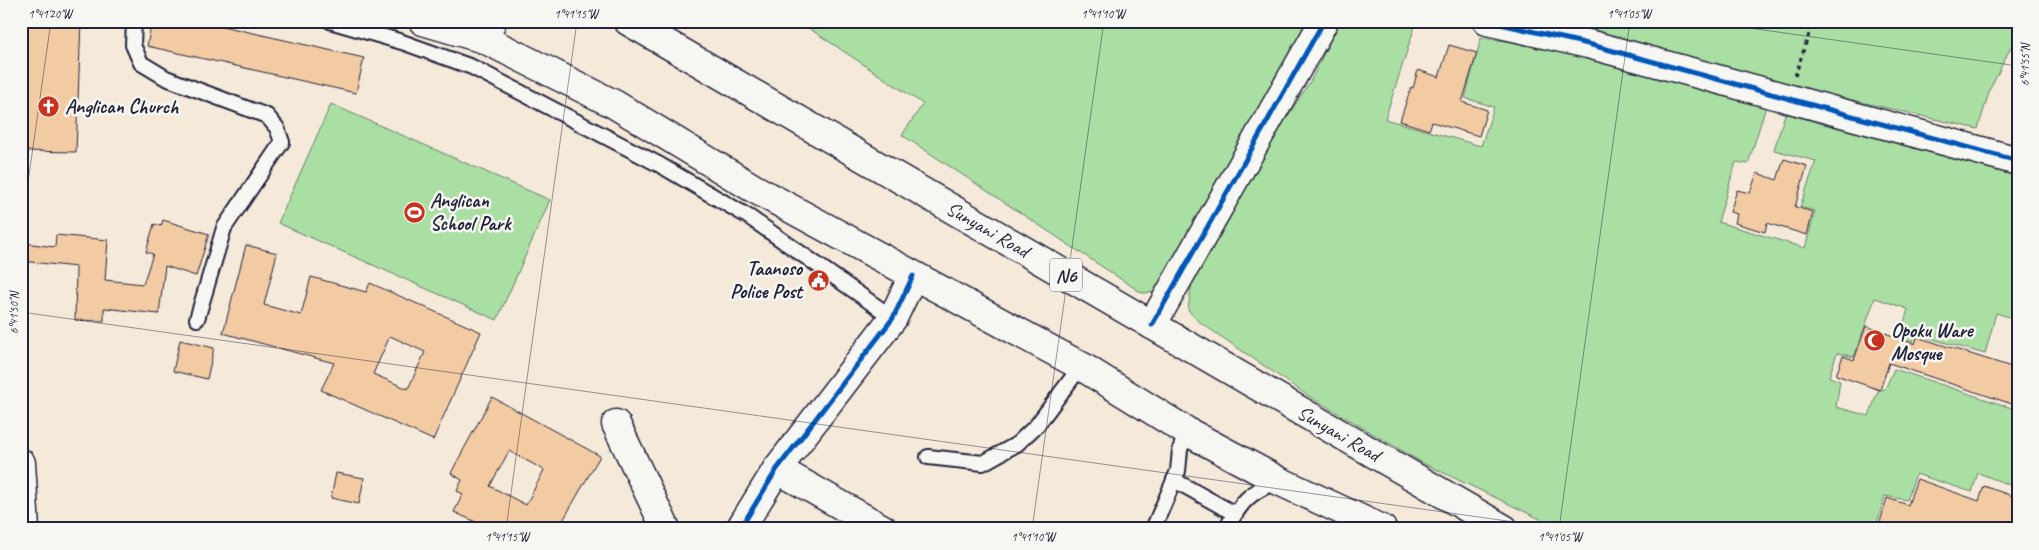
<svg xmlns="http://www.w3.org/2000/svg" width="2039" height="550" font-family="Caveat,sans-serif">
  <rect width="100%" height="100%" fill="#f5e9da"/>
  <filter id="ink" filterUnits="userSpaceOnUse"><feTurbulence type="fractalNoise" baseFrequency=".02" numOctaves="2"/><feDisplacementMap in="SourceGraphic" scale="10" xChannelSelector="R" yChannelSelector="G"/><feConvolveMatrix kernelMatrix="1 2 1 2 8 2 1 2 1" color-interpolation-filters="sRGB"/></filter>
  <g filter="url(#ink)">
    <g fill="#a9dfa2" stroke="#66806e">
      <polygon points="798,21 1312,21 1160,292 1142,293 902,135 923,104"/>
      <polygon points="1340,21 1387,21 1415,26 1385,119 1481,146 1494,107 1465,98 1481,38 1591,51 1691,87 1768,100 1748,164 1736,162 1718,222 1805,248 1815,211 1800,207 1816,161 1774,150 1788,104 1835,117 2018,176 2018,320 1996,313 1985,354 1915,334 1910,347 1898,343 1908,309 1875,298 1854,357 1837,353 1829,377 1840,381 1836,407 1869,416 1878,391 1885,389 1894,369 2018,410 2018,488 1978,473 1972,492 1916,474 1907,500 1885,496 1875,529 1561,529 1423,463 1307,395 1198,321 1188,310 1192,280 1266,150 1311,80"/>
      <polygon points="1557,21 2018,21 2018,33 1990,89 1978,129 1827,94"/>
      <polygon points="331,104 550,200 497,320 278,223"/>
    </g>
    <g fill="#f3cba2" stroke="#22223b" fill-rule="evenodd">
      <polygon points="27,21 81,21 76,152 21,151 21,61 25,62"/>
      <polygon points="152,21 200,21 364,58 356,93 147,46"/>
      <polygon points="1449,45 1477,53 1462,102 1487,110 1479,136 1432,122 1429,130 1400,121 1411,87 1413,88 1418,70 1439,77"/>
      <polygon points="1784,159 1807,166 1795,207 1813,212 1807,235 1767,223 1765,232 1735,223 1737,214 1730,212 1737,190 1750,193 1757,173 1777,180"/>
      <polygon points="163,220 209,234 196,276 165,266 159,314 104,308 104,321 75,320 76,267 22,261 24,243 55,247 56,235 108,240 105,280 143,284 153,254 146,252 154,224 161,226"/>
      <path d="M246,245L277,253L264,305L301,315L311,277L366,292L370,283L481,332L433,440L321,390L334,363L223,333ZM390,336L425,352L408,389L373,374Z"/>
      <polygon points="1866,326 1915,344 1917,337 2018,369 2018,406 1889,363 1880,390 1836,375 1843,356 1854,360"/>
      <polygon points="180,340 214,348 207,379 173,371"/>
      <path d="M492,397L600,456L558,529H472L476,522L454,512L463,494L457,491L462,480L451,473ZM509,451L544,470L526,505L490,486Z"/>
      <polygon points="336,473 364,478 359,504 331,498"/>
      <polygon points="1917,479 1979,501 1984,486 2018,498 2018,529 1878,529 1887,498 1908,505"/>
    </g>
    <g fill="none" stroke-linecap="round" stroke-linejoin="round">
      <defs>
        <g id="lane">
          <polyline points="134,21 133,45 141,63 166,78 267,116 277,128 282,142 224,228 197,319"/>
          <polyline points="330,21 402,42 472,67 660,165 749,217 893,318"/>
          <polyline points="928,457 983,463 1017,444 1037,425 1081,366"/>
          <polyline points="1174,480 1235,514"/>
          <polyline points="1153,529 1178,471 1180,450 1186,431"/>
          <path d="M1226,529C1241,502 1249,492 1278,481"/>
        </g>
        <g id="street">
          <polyline points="1487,21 1588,44 2018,161"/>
          <polyline points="1152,325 1324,21"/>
          <polyline points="616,424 666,529"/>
          <polyline points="21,463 25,529"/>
          <polyline points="777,469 883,529"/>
          <polyline points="740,529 777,469 893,318 913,276"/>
        </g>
        <polyline id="secondary" points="484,39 492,21"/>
        <g id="primary">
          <polyline points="423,21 484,39 614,104 753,188 1081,366 1186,431 1279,481 1382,529"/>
          <polyline points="628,21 1504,529"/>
        </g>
      </defs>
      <use href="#lane" stroke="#22223b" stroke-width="18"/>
      <use href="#street" stroke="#22223b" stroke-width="31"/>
      <use href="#secondary" stroke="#22223b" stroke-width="31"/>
      <use href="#primary" stroke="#22223b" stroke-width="31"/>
      <polyline stroke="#22223b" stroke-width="3" stroke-dasharray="4 4" stroke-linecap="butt" points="1795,76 1810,31"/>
      <use href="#lane" stroke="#f6f6f2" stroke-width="14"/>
      <use href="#street" stroke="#f6f6f2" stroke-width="28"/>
      <use href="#secondary" stroke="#f6f6f2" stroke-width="28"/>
      <use href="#primary" stroke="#f6f6f2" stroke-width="28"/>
      <defs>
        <g id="cycleway">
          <polyline points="1487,21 1588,44 2018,161"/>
          <polyline points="1152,325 1324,21"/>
          <polyline points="21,463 25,529"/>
          <polyline points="740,529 777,469 893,318 913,276"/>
        </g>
      </defs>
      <use href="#cycleway" stroke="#f6f6f2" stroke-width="8"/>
      <use href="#cycleway" stroke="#0057b8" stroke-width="5"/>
    </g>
  </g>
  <path fill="none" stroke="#22223b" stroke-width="1" stroke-opacity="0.45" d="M1700,21L2018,66M21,231L51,21M21,312L1564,529M506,529L577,21M1032,529L1104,21M1559,529L1630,21"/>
  <defs>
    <symbol id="church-disc" viewBox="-11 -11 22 22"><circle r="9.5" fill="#c8321e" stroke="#f6f6f2"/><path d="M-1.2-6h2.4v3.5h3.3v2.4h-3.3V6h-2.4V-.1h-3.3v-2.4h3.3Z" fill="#fff"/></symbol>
    <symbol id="stadium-disc" viewBox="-11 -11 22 22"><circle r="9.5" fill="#c8321e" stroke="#f6f6f2"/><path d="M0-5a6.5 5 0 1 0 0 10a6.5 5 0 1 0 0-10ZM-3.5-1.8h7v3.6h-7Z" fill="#fff"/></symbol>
    <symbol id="civic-disc" viewBox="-11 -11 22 22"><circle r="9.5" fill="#c8321e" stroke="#f6f6f2"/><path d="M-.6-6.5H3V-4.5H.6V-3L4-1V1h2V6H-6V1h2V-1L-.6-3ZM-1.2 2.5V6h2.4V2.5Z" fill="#fff"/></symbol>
    <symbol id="mosque-disc" viewBox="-11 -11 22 22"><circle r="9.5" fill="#c8321e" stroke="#f6f6f2"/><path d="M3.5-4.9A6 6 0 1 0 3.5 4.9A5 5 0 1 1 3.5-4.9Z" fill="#fff"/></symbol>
  </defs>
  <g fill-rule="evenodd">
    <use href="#church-disc" x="36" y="94" width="25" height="25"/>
    <use href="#stadium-disc" x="402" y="200" width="25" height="25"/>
    <use href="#civic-disc" x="806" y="268" width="25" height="25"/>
    <use href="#mosque-disc" x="1862" y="328" width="25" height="25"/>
  </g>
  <g text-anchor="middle" stroke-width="5" stroke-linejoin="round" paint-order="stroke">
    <rect fill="#f6f6f2" stroke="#626272" stroke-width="1" x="1050" y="258.5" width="32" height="33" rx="4"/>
    <g font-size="19" font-weight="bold" fill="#22223b">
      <text x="1066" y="282">N6</text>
    </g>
    <g font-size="20" font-weight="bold" fill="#22223b" stroke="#f6f6f2" text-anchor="start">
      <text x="65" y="113">Anglican Church</text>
      <text x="430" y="207">Anglican<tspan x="430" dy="23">School Park</tspan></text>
      <text x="802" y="275" text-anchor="end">Taanoso<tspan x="802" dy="23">Police Post</tspan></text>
      <text x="1891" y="337">Opoku Ware<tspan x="1891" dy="23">Mosque</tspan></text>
    </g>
    <g font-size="20" fill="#22223b" stroke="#f6f6f2">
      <text transform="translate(988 229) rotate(30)" y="7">Sunyani Road</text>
      <text transform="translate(1339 433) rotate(30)" y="7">Sunyani Road</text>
    </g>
  </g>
  <rect width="2039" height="550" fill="none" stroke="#f6f6f2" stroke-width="55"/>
  <rect x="28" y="28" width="1984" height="494" fill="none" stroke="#22223b" stroke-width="2"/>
  <g font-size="12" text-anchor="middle" fill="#22223b">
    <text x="50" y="18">1°41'20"W</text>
    <text x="576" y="18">1°41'15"W</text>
    <text x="1103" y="18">1°41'10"W</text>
    <text x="1629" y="18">1°41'05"W</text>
    <text transform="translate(2025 65) rotate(-90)" y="4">6°41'55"N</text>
    <text transform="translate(14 313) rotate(-90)" y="4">6°41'50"N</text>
    <text x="507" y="541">1°41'15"W</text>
    <text x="1033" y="541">1°41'10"W</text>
    <text x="1560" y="541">1°41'05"W</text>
  </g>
</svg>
